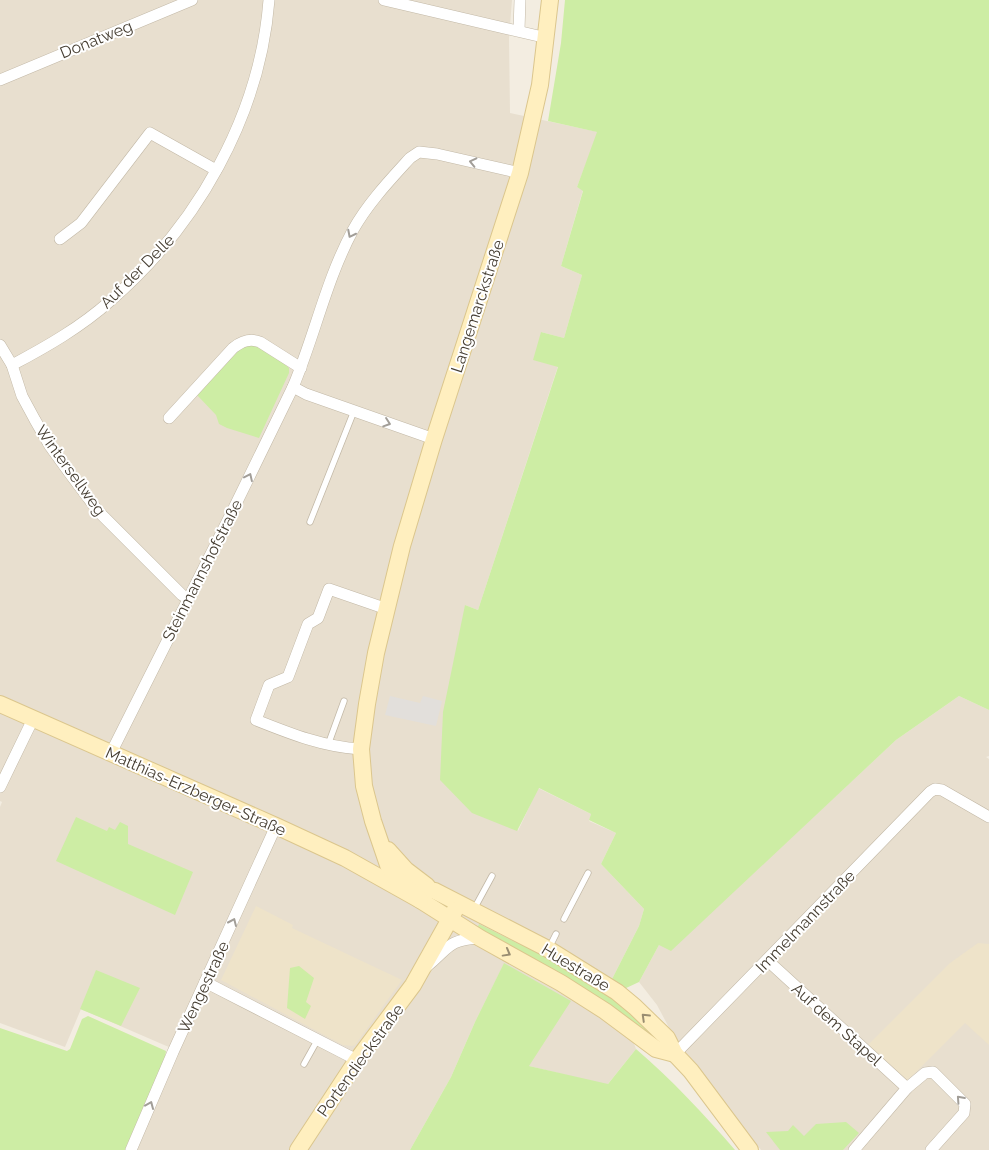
<svg xmlns="http://www.w3.org/2000/svg" width="989" height="1150" font-family="Raleway,sans-serif">
  <rect width="100%" height="100%" fill="#f3ede1"/>
  <g fill="#e8dfcf">
    <polygon points="0,0 512,0 509,38 510,113 598,132 577,187 583,190 561,266 582,275 564,338 541,332 558,366 478,610 465,605 518,831 538,788 591,814 589,821 616,833 601,864 644,909 639,926 611,981 636,1049 607,1085 529,1066 504,964 475,1022 451,1077 410,1150 135,1150 178,1051 81,1009 65,1047 0,1023 0,807 2,802 0,801"/>
    <polygon points="959,696 989,710 989,756 986,757 989,759 989,1150 761,1150 674,1037 657,1005 639,982 659,945 748,878 896,740"/>
  </g>
  <g fill="#eee3c9">
    <polygon points="256,906 293,925 292,928 402,980 355,1045 352,1046 343,1045 221,980"/>
    <polygon points="978,943 989,944 989,1045 965,1023 906,1082 868,1045 950,963"/>
  </g>
  <g fill="#cdeda4">
    <polygon points="565,0 989,0 989,710 959,696 896,740 671,951 659,945 639,982 624,989 611,981 639,926 644,909 601,864 616,833 589,820 591,814 539,788 517,831 472,813 440,780 443,712 465,605 478,610 558,367 533,360 541,332 564,338 582,275 561,266 583,191 577,187 597,132 548,121 561,43"/>
    <path d="M249,344C264,347 278,357 289,368V373L259,438L227,428L219,424L216,415L197,395L242,347Z"/>
    <polygon points="76,817 107,831 109,827 115,830 120,822 128,826 128,844 193,872 175,915 56,861"/>
    <polygon points="479,924 517,943 554,959 615,998 660,1041 652,1038 616,1009 477,929"/>
    <path d="M504,963L571,1001L529,1066L608,1084L636,1049C672,1080 704,1114 735,1150H410L451,1077L475,1022Z"/>
    <polygon points="299,966 314,978 306,1002 311,1006 305,1019 287,1008 290,968"/>
    <polygon points="96,970 140,988 121,1026 80,1009"/>
    <polygon points="88,1016 166,1051 165,1058 125,1150 0,1150 0,1028 67,1051 70,1049 82,1019"/>
    <polygon points="846,1122 859,1133 843,1150 780,1150 766,1132 788,1131 793,1125 804,1136 816,1124"/>
  </g>
  <polygon fill="#e2dfdb" points="390,696 420,703 423,696 442,701 436,726 385,715"/>
  <g fill="none" stroke-linecap="round" stroke-linejoin="round">
    <defs>
      <g id="lane">
        <polyline points="310,522 354,411"/>
        <polyline points="328,745 344,701"/>
        <polyline points="474,909 492,876"/>
        <polyline points="564,919 588,873"/>
        <polyline points="549,948 556,934"/>
        <polyline points="304,1064 318,1039"/>
      </g>
      <g id="street">
        <polyline points="384,0 547,38"/>
        <polyline points="519,30 520,0"/>
        <polyline points="0,80 192,0"/>
        <polyline points="60,239 81,223 150,133 216,170"/>
        <polyline points="0,345 12,365 22,396 35,420 50,446 71,475 98,511 182,595 188,599"/>
        <path d="M12,365C46,347 81,327 110,301C197,226 260,116 269,0"/>
        <polyline points="293,387 306,394 434,439"/>
        <path d="M169,418L233,348C242,341 250,338 260,342L301,368"/>
        <path d="M361,749C324,747 291,734 256,720L269,685L288,677L308,624L318,618L329,589L387,609"/>
        <path d="M111,753L233,510L293,387C315,335 326,280 353,230C368,203 390,180 410,158L419,152L437,154L520,173"/>
        <polyline points="0,787 33,719"/>
        <polyline points="767,960 907,1088 925,1073 933,1072 965,1104 964,1113 931,1150"/>
        <path d="M426,967C450,948 446,940 480,938"/>
        <polyline points="205,982 357,1060"/>
        <polyline points="675,1054 930,792 935,789 942,790 989,817"/>
        <polyline points="131,1150 173,1052 276,826"/>
        <polyline points="854,1150 907,1088"/>
      </g>
      <g id="secondary">
        <polyline points="0,704 276,826 345,858 420,900 480,938 561,983 605,1011 656,1049 675,1054"/>
        <polyline points="388,850 406,870 427,886"/>
        <polyline points="403,884 435,891 548,949 617,992 635,1007 667,1038 675,1054 691,1071 750,1150"/>
        <polyline points="420,900 395,877 388,865 373,821 364,786 361,749 367,704 376,653 402,546 434,439 520,173 540,85 550,0"/>
        <polyline points="298,1150 357,1060 413,985 455,910"/>
      </g>
    </defs>
    <use href="#lane" stroke="#c2b8a6" stroke-width="7"/>
    <use href="#street" stroke="#c2b8a6" stroke-width="12"/>
    <use href="#secondary" stroke="#dbc68d" stroke-width="18"/>
    <use href="#lane" stroke="#fff" stroke-width="5.5"/>
    <use href="#street" stroke="#fff" stroke-width="11"/>
    <use href="#secondary" stroke="#ffefbf" stroke-width="16"/>
  </g>
  <defs><path id="oneway-chevron" d="M-2-3.5L2.5 0L-2 3.5" fill="none" stroke-width="1.6" stroke-linecap="round" stroke-linejoin="round" transform="scale(1.25)"/></defs>
  <g stroke="#a29e98">
    <use href="#oneway-chevron" transform="translate(473 162) rotate(-167)"/>
    <use href="#oneway-chevron" transform="translate(351 234) rotate(117)"/>
    <use href="#oneway-chevron" transform="translate(387 423) rotate(19)"/>
    <use href="#oneway-chevron" transform="translate(249 477) rotate(-65)"/>
    <use href="#oneway-chevron" transform="translate(233 922) rotate(-66)"/>
    <use href="#oneway-chevron" transform="translate(960 1099) rotate(-132)"/>
    <use href="#oneway-chevron" transform="translate(150 1105) rotate(-67)"/>
  </g>
  <g stroke="#998d71">
    <use href="#oneway-chevron" transform="translate(507 953) rotate(29)"/>
    <use href="#oneway-chevron" transform="translate(645 1017) rotate(-136)"/>
  </g>
  <g text-anchor="middle" stroke-width="4" stroke-linejoin="round" paint-order="stroke">
    <g font-size="16" fill="#453d31" stroke="#fff">
      <text transform="translate(96 39) rotate(-22)" y="6">Donatweg</text>
      <text transform="translate(137 271) rotate(-45)" y="6">Auf der Delle</text>
      <text transform="translate(477 306) rotate(-72)" y="6">Langemarckstraße</text>
      <text transform="translate(71 470) rotate(54)" y="6">Wintersellweg</text>
      <text transform="translate(202 570) rotate(-63)" y="6">Steinmannshofstraße</text>
      <text transform="translate(196 791) rotate(24)" y="6">Matthias-Erzberger-Straße</text>
      <text transform="translate(805 921) rotate(-46)" y="6">Immelmannstraße</text>
      <text transform="translate(576 967) rotate(31)" y="6">Huestraße</text>
      <text transform="translate(203 987) rotate(-65)" y="6">Wengestraße</text>
      <text transform="translate(837 1024) rotate(42)" y="6">Auf dem Stapel</text>
      <text transform="translate(360 1060) rotate(-54)" y="6">Portendieckstraße</text>
    </g>
  </g>
</svg>
